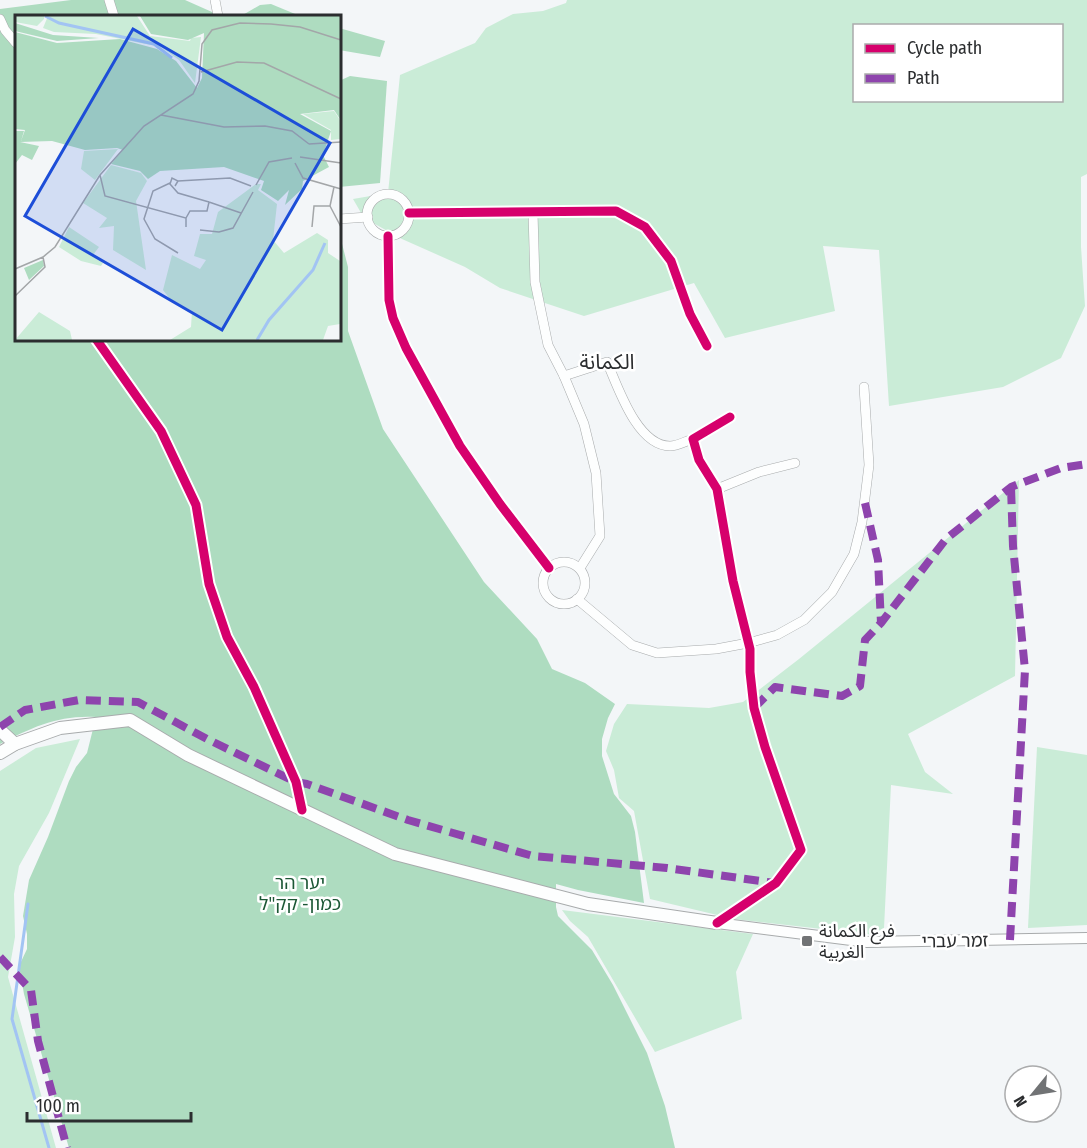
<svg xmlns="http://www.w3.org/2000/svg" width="1087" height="1148" font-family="'Fira Sans Condensed','Noto Sans Arabic','Noto Sans Hebrew',sans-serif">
  <rect width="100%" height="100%" fill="#f3f6f8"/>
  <g fill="#caecd7" fill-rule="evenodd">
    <path d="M567,0H1087V174L1081,177V247L1085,306L1061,358L1003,387L889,406L879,250L823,246L835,311L725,338L694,283L584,316L500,288L465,267L402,239L364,218L353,199L388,193L400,75L475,43L486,28L513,14L543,11L566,3ZM854,26H1062V100H854Z"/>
    <polygon points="1019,480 1015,676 908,734 925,772 953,794 891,785 884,928 876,935 734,919 650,899 634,811 619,798 614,770 606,751 614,724 627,704 709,708 743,702 799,659"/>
    <polygon points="80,739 49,813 19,866 14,894 15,937 8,977 56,1148 0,1148 0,771 36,748"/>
    <polygon points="1037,747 1087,755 1087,925 1028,928"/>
    <polygon points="562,910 753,934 736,972 742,1019 655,1052 588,937 570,921"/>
  </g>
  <g fill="#aedcc0">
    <path d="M71,0H185L221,16H16V339H339V232L348,267V331L383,429L484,582L537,639L552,669L585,683L615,704L608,718L602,739V756L614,794L631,816L635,832L644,903L578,890L556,884V907L558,916L592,950L613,985L647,1053L665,1106L675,1148H69L24,994L19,966L27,949V934L23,916L29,880L48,837L69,781L76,767L87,753L96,717C58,715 33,727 0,744V9Z"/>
    <polygon points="271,4 300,16 241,16 260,5"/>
    <polygon points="339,28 385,41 380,57 339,50"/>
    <polygon points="350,76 387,81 380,183 339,187 339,81"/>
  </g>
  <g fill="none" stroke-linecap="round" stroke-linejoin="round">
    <polyline stroke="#a2c4f3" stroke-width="3" points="28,904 12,1019 49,1148"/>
    <defs>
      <g id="minor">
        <polyline points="109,0 114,16"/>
        <polyline points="215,0 218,16"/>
        <polyline points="0,19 5,30 16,43"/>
        <circle cx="388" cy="215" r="21"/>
        <polyline points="409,213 616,211 645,227 671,261 690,314 707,346"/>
        <path d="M533,213L535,282L548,345L564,376L607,362C618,387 637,446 670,446C677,446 686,441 693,439"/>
        <polyline points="339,219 368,217"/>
        <polyline points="388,236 389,300 393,318 406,348 460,446 500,504 549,568"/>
        <polyline points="96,339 161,431 196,505 209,584 227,637 254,687 296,782 302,810"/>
        <polyline points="564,376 584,424 596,473 600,536 580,568"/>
        <polyline points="717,489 759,472 795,463"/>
        <circle cx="564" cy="583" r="21"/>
        <polyline points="577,599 632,645 657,653 716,649 748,643 777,635 804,620 832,592 854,554 862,522 869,465 864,387"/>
        <polyline points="717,923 776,883 801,850 765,747 754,708 750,672 750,649 733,581 717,489 699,460 693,439 730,417"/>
      </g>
      <polyline id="tertiary" points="717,923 867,942 1087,938"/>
      <g id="secondary">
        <polyline points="0,730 15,744"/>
        <polyline points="0,753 15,744 60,728 130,720 188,755 395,854 588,904 717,923"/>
      </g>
    </defs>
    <use href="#minor" stroke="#a8abac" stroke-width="10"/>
    <use href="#tertiary" stroke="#a8abac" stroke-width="12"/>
    <use href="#secondary" stroke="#a8abac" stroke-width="14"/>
    <use href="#minor" stroke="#fdfefe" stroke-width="9"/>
    <use href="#tertiary" stroke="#fdfefe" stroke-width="10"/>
    <use href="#secondary" stroke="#fdfefe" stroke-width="12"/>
    <g stroke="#8e44ad" stroke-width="8" stroke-dasharray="15 8" stroke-linecap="butt">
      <polyline points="865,503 878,560 881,623"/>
      <polyline points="754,708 775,687 842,696 860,686 865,640 881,623 946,539 1011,487 1061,468 1087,464"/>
      <polyline points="0,727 25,710 79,700 138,702 207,739 296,782 307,784 408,820 533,856 667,868 775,883"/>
      <polyline points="1010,940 1025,670 1013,546 1011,487"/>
      <polyline points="0,957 31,990 38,1041 67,1148"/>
    </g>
    <defs>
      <g id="cycleway">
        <polyline points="409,213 616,211 645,227 671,261 690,314 707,346"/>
        <polyline points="388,236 389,300 393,318 406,348 460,446 500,504 549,568"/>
        <polyline points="96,339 161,431 196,505 209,584 227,637 254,687 296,782 302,810"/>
        <polyline points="717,923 776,883 801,850 765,747 754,708 750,672 750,649 733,581 717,489 699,460 693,439 730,417"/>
      </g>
    </defs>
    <use href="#cycleway" stroke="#fff" stroke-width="13"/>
    <use href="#cycleway" stroke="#d6006c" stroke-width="9"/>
  </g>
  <rect fill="#717375" stroke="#fff" stroke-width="2" x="801" y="935" width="12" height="12" rx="3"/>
  <g text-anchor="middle" stroke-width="5" stroke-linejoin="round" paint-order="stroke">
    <g font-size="18" fill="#1c5735" stroke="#fff">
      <text x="300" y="889">יער הר<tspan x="300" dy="21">כמון- קק"ל</tspan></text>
    </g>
    <g font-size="18" fill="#2b2d2f" stroke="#fff" text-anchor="start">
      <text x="819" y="937">فرع الكمانة<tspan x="819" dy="21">الغربية</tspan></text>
    </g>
    <g font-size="18" fill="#2b2d2f" stroke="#fff">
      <text transform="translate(955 941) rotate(-1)" y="6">זמר עברי</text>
    </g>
    <g font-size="21" fill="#2b2d2f" stroke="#fff">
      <text x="607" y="369">الكمانة</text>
    </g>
  </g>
  <g transform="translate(15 15)">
    <rect width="326" height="326" fill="#f3f6f8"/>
    <path d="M0,1H29V4L22,11L0,7ZM33,1H122L135,21L175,26L176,23L186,22L180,68L164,45L146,32L81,19L39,17L28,13ZM319,96L325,105V124L316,125V115L288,99ZM103,134L80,165L66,154L69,136ZM96,150L126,158L132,166L121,186L131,255L98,235L99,211L84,213L92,203L68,188ZM241,169H246L243,175L262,189L258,225L269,238L302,218L313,225V238L325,246V309L313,311L308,325H155L176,312L177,296L155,284L148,275L157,240L185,254L191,245L179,241L185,219H197L203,197ZM54,212L84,232L78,240L88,248L86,251L66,246L44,232ZM24,297L55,316L57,325H0Z" fill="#caecd7"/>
    <path d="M125,1H325V104L319,95L285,99L316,116L308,140L314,152L288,166L287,174L270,190L274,175L263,186L246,175L249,166L209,152L145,156L133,164L125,156L96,149L108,135L102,133L70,135L37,126L5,127L24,131L17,145L7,140L0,149V116H9L6,126L10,115L0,114V17L42,28L105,24L142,34L161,46L182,73L187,63L189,18L173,25L136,19ZM0,8L38,20L84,23L42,26L0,16ZM28,245L29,251L14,265L9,253Z" fill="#aedcc0"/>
    <path fill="none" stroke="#a2c4f3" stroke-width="3" d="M30,1L44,8L139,29L157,43M242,325L254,305L298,255L310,228"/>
    <path fill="none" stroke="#a3a6a8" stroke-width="1.5" d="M186,57L222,47L249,48L326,84M146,100L209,112L250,111L277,116L294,129M294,129L326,127M285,142L326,148M280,148L288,163L326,174M85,160L90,181L171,203V212M85,160L129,111L178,79L184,66L187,29L197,15L225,8L256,9L285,12L326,25M163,166L215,163L236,171M155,168L138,176L129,204L140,224L163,238M241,170L254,147L277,143M160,171L163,166L157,163L155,169L163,178L194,187M319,172L315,191L326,212M171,203L175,196H192L194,187L226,198M297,212L299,191H315M185,215L204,217L218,213L238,177M0,254L28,242L40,232L85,160M0,281L30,252L28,242"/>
    <path fill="#1d4ed8" fill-opacity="0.15" stroke="#1d4ed8" stroke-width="3" d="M118,14L315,128L207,315L10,201Z"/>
    <rect width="326" height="326" fill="none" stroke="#2b2d2f" stroke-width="3"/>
  </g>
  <rect x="853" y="24" width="210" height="78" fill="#ffffff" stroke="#aaabac" stroke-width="1.5"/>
  <rect x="865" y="44" width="30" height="9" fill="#d6006c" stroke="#aaabac" stroke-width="1.5"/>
  <text x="907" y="54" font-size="18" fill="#2b2d2f">Cycle path</text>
  <rect x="865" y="74" width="30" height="9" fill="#8e44ad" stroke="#aaabac" stroke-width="1.5"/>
  <text x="907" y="84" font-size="18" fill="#2b2d2f">Path</text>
  <g transform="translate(1033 1094) rotate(240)"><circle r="28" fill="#ffffff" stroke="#aaabac" stroke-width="1.5"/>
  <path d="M0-4.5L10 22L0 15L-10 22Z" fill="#717375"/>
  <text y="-9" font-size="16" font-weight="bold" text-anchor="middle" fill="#2b2d2f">N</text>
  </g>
  <path d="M27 1112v9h164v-9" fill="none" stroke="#2b2d2f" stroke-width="3"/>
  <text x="36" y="1112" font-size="18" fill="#2b2d2f" stroke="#ffffff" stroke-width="4.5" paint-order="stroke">100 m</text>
</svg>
